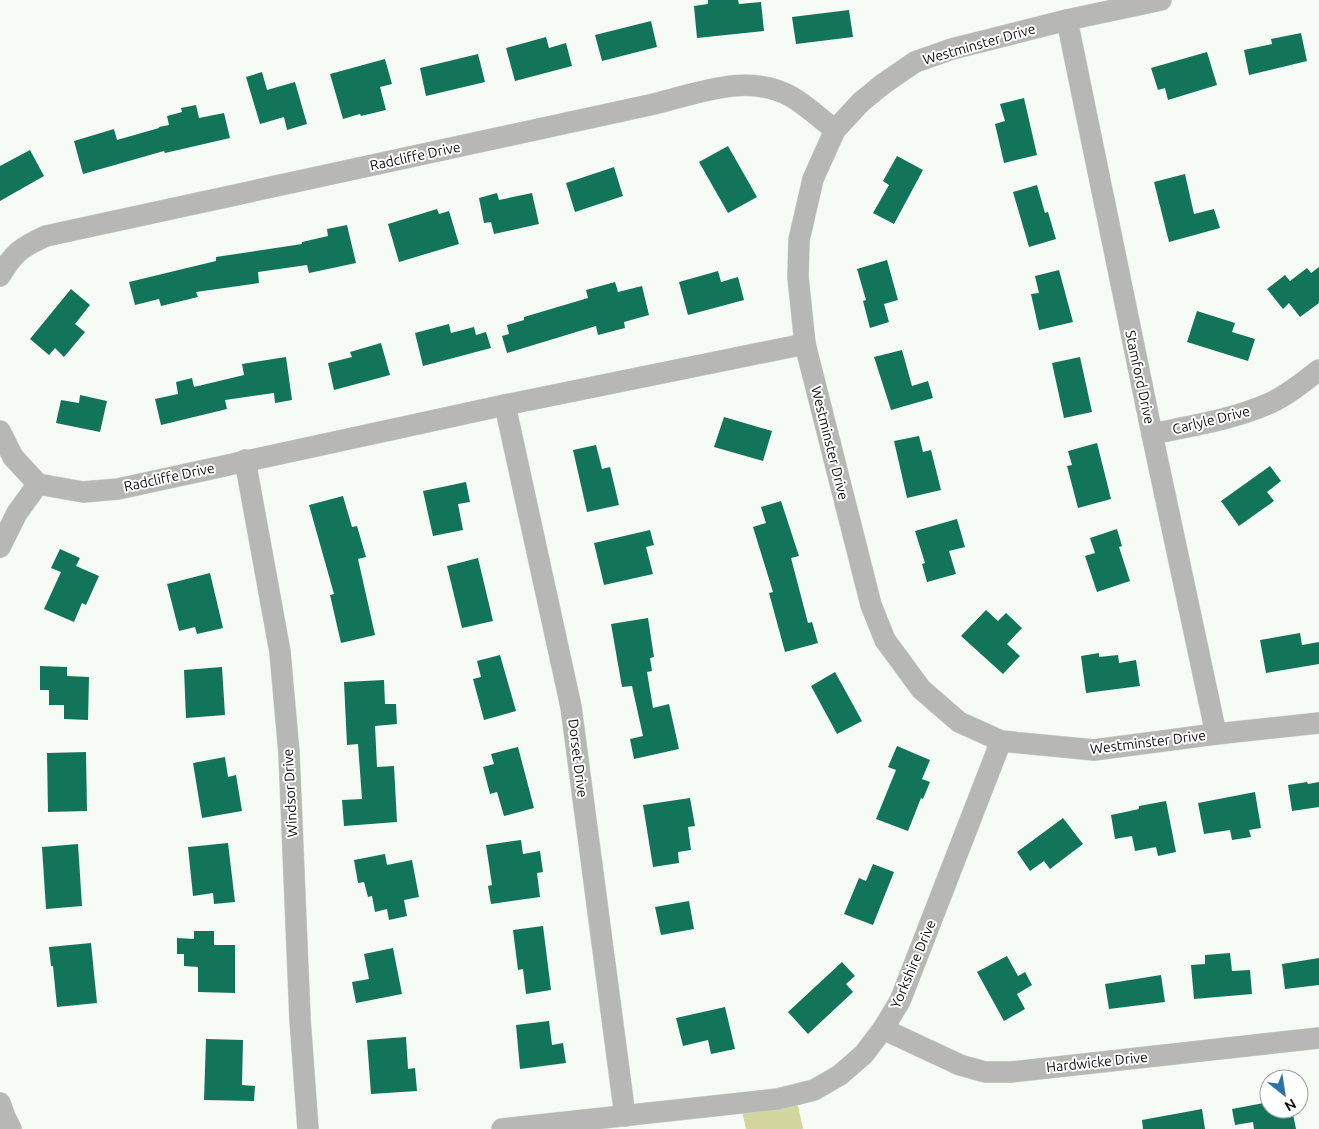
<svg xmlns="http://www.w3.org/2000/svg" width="1319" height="1129" font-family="Ubuntu,sans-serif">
  <rect width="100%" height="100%" fill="#f6fbf6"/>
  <polygon fill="#d3d79e" points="795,1092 803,1129 746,1129 740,1102"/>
  <g fill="#12755a">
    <polygon points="708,0 738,0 739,4 761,2 764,31 697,38 694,6 708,4"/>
    <polygon points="849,10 853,37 796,44 792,17"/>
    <polygon points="651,21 657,47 602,61 595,35"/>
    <polygon points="1301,33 1307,61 1249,75 1244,50 1272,44 1271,39"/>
    <polygon points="546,37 549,48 566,43 572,66 515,81 506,48"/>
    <polygon points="1207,52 1217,85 1168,100 1165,88 1158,90 1151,68"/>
    <polygon points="478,54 485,82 426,96 420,68"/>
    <polygon points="385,59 392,84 380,87 386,110 361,116 360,114 343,119 330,74"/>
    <polygon points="262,72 267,90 295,82 307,124 287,130 284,117 260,124 246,77"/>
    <polygon points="1024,98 1037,155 1004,163 995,124 1005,121 1000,104"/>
    <polygon points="196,105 199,118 224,113 230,138 165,153 164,151 83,174 74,141 114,129 117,140 159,128 159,127 169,125 167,116 182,112 181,108"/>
    <polygon points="728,146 757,197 728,213 699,162"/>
    <polygon points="30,150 44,176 0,201 0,166"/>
    <polygon points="897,156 923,170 894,224 873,213 889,185 883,181"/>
    <polygon points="614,167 623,196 575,212 566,183"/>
    <polygon points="1185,174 1194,214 1214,209 1220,228 1169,242 1154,182"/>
    <polygon points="1037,185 1045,213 1048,212 1056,239 1029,247 1013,192"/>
    <polygon points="497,193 499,200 532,193 539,224 494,234 491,222 484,223 479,198"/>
    <polygon points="437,209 439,214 449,211 459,244 399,262 388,224"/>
    <polygon points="347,225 356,263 309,273 307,265 258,272 259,283 196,292 198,297 161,306 159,299 135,305 129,282 216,261 216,257 302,244 302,242 328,236 327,229"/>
    <polygon points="887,260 898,300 884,304 889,322 870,328 863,301 866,300 857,269"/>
    <polygon points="1319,267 1319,303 1300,317 1289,303 1283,309 1267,289 1285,275 1290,281 1307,268 1311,273"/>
    <polygon points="1059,270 1073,322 1039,330 1031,294 1039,293 1035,276"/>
    <polygon points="718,271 721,282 738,277 744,300 688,315 679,282"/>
    <polygon points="615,282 618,292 642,286 649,315 624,322 625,328 598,335 596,326 507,353 502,336 509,334 507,325 524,320 524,317 588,298 586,290"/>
    <polygon points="71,289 90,305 75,324 85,332 64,357 55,348 49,355 30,339"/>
    <polygon points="1197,311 1235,323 1232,332 1255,339 1248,361 1187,342"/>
    <polygon points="449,324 451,333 474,327 476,335 486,332 491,348 423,366 415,333"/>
    <polygon points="381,343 390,375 334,390 328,363 352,357 350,352"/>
    <polygon points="902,350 912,386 928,381 933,398 891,410 874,357"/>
    <polygon points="286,357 292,400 275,403 274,393 225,400 227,409 161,425 155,399 178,394 176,382 192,378 194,387 244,375 242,364"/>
    <polygon points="1080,357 1092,412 1064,418 1052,363"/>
    <polygon points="80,395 107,401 100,432 56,423 61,400 79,403"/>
    <polygon points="724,417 772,431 763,461 714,447"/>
    <polygon points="919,436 923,452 931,450 941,490 907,498 894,441"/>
    <polygon points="1097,443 1111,499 1078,508 1067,466 1072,465 1068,451"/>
    <polygon points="596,445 602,469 610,467 619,505 587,512 573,450"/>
    <polygon points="1270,466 1281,481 1267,492 1274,501 1239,526 1221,501"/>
    <polygon points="466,482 470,502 458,504 463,530 433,536 423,491"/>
    <polygon points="343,496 352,527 357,526 366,557 358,559 375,635 341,643 330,595 334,594 309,505"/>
    <polygon points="781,501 799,556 791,558 808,623 812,622 818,643 785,652 769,593 773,592 753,527 766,523 761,507"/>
    <polygon points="957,519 965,547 949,551 956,574 927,582 922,564 925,563 915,531"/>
    <polygon points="1117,529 1122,546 1119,547 1130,581 1097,592 1085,556 1095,553 1090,538"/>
    <polygon points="650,530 654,545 646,547 653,574 604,585 594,543"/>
    <polygon points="60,549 80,558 76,566 99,576 86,605 82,603 74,622 44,609 61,572 51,568"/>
    <polygon points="478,558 493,621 462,628 447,566"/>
    <polygon points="210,573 223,628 197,634 195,627 179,631 167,584"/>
    <polygon points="986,610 998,621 1006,613 1022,628 1007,644 1020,656 1003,674 961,636"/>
    <polygon points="648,618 654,657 650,658 652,671 647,672 653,708 669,704 679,749 634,759 630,739 643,736 632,686 622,687 611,624"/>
    <polygon points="1300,633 1302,645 1319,642 1319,664 1266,673 1260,640"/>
    <polygon points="1099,653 1099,657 1118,655 1119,663 1136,660 1140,686 1086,693 1081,656"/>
    <polygon points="500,655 516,711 484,720 473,679 481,677 477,661"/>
    <polygon points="40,666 67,667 67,676 89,677 88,720 64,719 64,705 49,705 49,690 40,690"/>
    <polygon points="222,667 225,715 186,718 184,670"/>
    <polygon points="835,672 862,721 837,734 811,686"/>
    <polygon points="384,680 385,704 396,704 397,724 375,726 377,767 394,766 397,822 344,826 342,800 362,799 358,744 347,745 344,682"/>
    <polygon points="897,746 930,760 922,779 930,782 923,799 921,798 908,831 876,819 896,770 888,767"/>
    <polygon points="518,747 534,808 504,816 497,792 490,794 483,767 494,764 491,754"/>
    <polygon points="86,752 87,811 48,812 47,753"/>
    <polygon points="225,757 228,777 236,775 242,811 202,818 193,763"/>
    <polygon points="1307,782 1308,784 1319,782 1319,807 1292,811 1288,785"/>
    <polygon points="1255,792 1261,828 1249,830 1251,837 1232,840 1230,830 1204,834 1198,803"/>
    <polygon points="690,798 695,826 688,827 691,850 678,852 679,863 653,867 643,805"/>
    <polygon points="1166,801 1176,852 1158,856 1156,847 1135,851 1132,836 1115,839 1111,815 1139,809 1139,806"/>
    <polygon points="1063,818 1083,844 1050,869 1044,861 1030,871 1017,852"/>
    <polygon points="521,840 523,854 540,851 543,872 537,873 540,897 491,904 488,886 492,885 486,845"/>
    <polygon points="228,843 235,902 214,904 213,893 193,896 188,847"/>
    <polygon points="78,844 82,906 46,909 42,847"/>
    <polygon points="385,854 387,865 412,860 419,897 404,900 407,916 389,920 387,909 375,912 372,896 368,897 364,882 358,883 354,860"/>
    <polygon points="873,864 894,872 873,925 844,914 859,878 866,881"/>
    <polygon points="689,901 694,929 661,935 655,907"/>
    <polygon points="543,926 551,990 526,994 523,969 518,970 513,930"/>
    <polygon points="194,931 214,931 214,945 235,945 235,993 198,992 198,967 184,966 184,954 177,954 177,938 194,939"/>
    <polygon points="91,943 97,1003 57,1007 53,966 51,966 49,947"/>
    <polygon points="393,948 402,994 356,1003 352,982 369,979 364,954"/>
    <polygon points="1230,953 1232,971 1250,970 1252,994 1194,999 1191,965 1205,964 1205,955"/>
    <polygon points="1007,956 1018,976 1025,972 1032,985 1017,994 1025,1009 1004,1021 977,972"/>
    <polygon points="1319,958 1319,985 1285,989 1282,964"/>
    <polygon points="842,962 855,976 846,984 853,992 808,1034 788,1012"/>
    <polygon points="1161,975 1165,1002 1109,1009 1105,984"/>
    <polygon points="725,1007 735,1049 711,1054 708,1040 683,1046 676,1018"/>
    <polygon points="549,1021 552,1045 563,1043 566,1063 520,1069 516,1025"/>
    <polygon points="406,1037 408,1069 415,1068 417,1091 371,1094 367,1040"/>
    <polygon points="206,1039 243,1040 242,1085 255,1086 254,1101 204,1100"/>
    <polygon points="1269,1102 1269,1109 1292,1109 1296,1129 1254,1129 1253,1122 1235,1125 1232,1109"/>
    <polygon points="1202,1109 1205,1129 1143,1129 1142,1120"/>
  </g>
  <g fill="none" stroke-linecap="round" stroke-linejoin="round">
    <defs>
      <g id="street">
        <polyline points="1161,0 1067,20 952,49 915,62 883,84 861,102 835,130 813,179 799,240 798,277 805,344 871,605 885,640 921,689 959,722 1001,741 1094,750 1216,734 1319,723"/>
        <polyline points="1067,20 1152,434 1216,734"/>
        <path d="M0,276C14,252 22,247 46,236L654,104C699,93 748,72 792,97C807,106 821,119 835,130"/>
        <polyline points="505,405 571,707 625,1116"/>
        <polyline points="0,431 13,457 38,484 83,492 118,489 505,405 805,344"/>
        <path d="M1152,434C1190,426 1231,420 1268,404C1287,396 1303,382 1319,370"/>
        <polyline points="245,460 280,652 289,753 300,1019 308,1129"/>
        <polyline points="0,547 17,513 38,484"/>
        <polyline points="883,1029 960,1065 985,1072 1011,1072 1319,1038"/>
        <polyline points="0,1103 5,1117 11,1129"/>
        <polyline points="502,1129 778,1099 814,1090 840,1075 864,1054 883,1029 900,1001 1001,741"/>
      </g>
    </defs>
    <use href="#street" stroke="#d1d5d1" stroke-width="22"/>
    <use href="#street" stroke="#b7b8b6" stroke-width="21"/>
  </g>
  <g text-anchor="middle" stroke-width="4" stroke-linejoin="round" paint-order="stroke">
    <g font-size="14" fill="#0c0e0c" stroke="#fff">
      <text transform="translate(979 44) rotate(-16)" y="5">Westminster Drive</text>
      <text transform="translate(415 156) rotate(-12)" y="5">Radcliffe Drive</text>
      <text transform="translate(1140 377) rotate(78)" y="5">Stamford Drive</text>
      <text transform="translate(1211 420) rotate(-14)" y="5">Carlyle Drive</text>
      <text transform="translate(830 443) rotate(76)" y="5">Westminster Drive</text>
      <text transform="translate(169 477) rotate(-12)" y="5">Radcliffe Drive</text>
      <text transform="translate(1148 742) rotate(-7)" y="5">Westminster Drive</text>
      <text transform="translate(578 758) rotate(83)" y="5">Dorset Drive</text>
      <text transform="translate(290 793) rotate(-93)" y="5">Windsor Drive</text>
      <text transform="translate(913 964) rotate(-67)" y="5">Yorkshire Drive</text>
      <text transform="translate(1097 1062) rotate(-6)" y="5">Hardwicke Drive</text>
    </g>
  </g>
  <g transform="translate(1284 1094) rotate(150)"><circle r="24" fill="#ffffff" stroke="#9e9f9e"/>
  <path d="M0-4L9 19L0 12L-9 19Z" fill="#2d71a6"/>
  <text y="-8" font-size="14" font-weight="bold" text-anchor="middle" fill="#0c0e0c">N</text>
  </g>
</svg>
